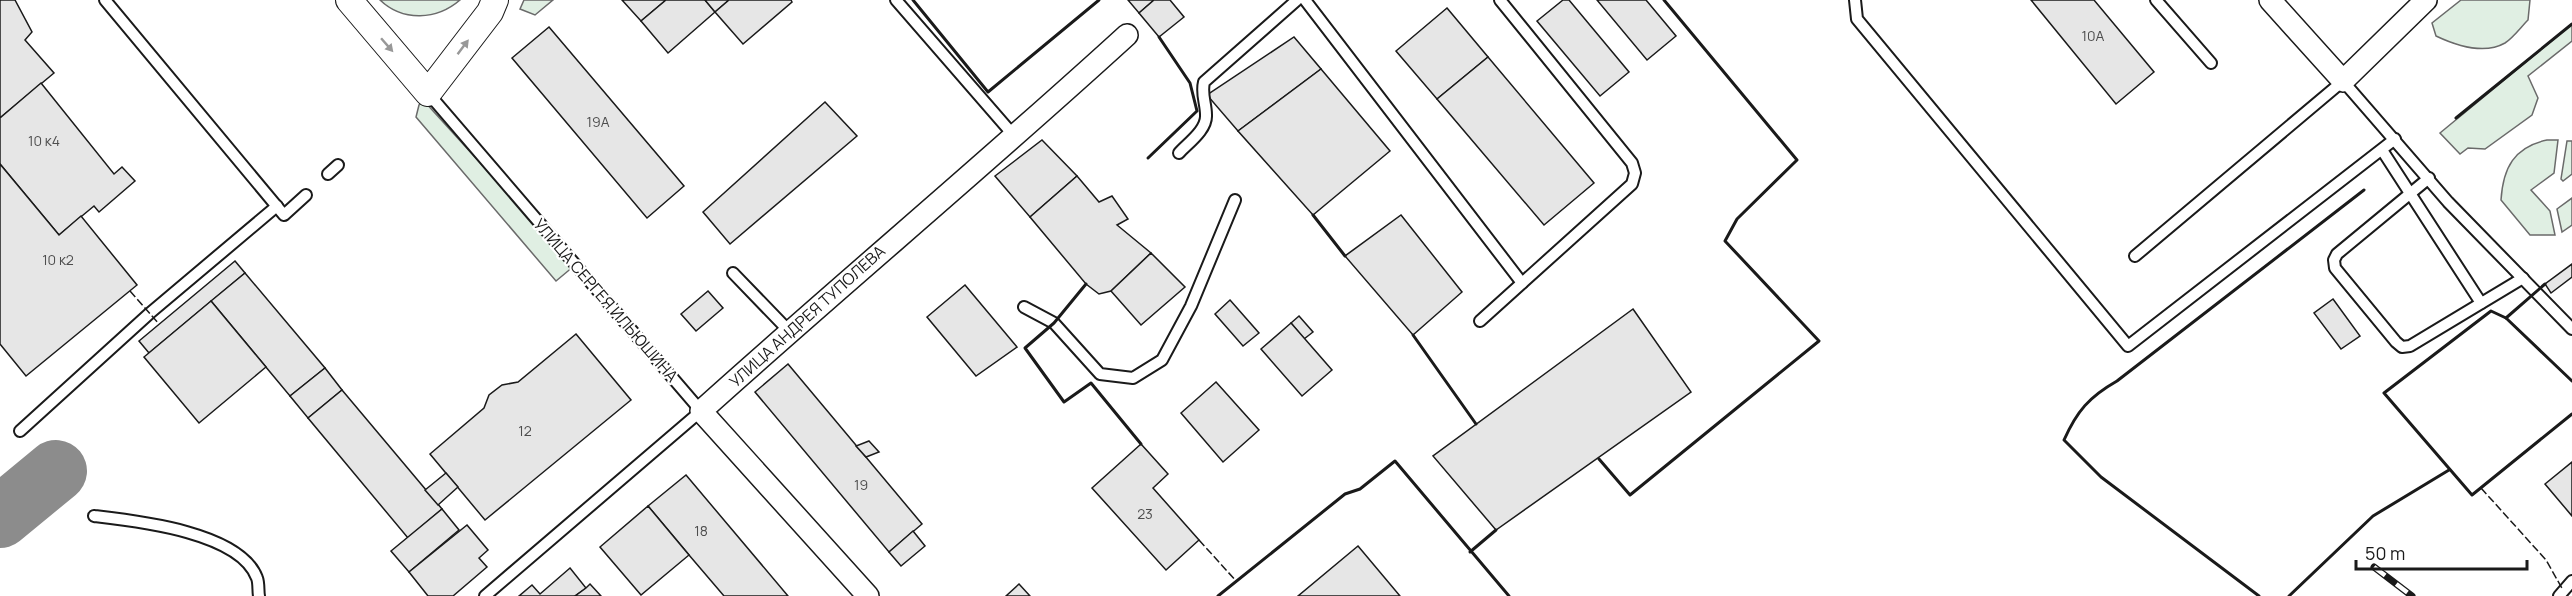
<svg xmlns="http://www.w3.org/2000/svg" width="2572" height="596" font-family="Manrope,sans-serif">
  <rect width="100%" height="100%" fill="#fff"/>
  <g fill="#e0efe3" stroke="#6a6a6a" stroke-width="1.5">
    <path d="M380,0H460C437,20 403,22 380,0Z"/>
    <polygon points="524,0 553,0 535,15 520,9"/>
    <path d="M2461,0H2530L2528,20C2521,27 2513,38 2505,43C2484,55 2455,45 2436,36L2432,23Z"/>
    <polygon points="2572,24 2572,41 2528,76 2538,98 2532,115 2485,149 2468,148 2460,154 2440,133"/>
    <polygon points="424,101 574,266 556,281 416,117 419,105"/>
    <path d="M2547,140H2558L2554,173L2531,190L2550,211L2555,235H2530L2501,200C2503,168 2514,147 2547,140Z"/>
    <polygon points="2567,141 2572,141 2572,174 2563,181 2561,179"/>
    <polygon points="2572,198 2572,225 2562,232 2557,209"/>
  </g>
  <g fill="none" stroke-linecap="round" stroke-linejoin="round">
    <polyline stroke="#8c8c8c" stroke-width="62" points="0,517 56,471"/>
  </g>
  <g fill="#e6e6e6" stroke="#1a1a1a" stroke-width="1.5">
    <polygon points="0,0 15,0 32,32 25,40 54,73 0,118"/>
    <polygon points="622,0 666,0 641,21"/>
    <polygon points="666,0 705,0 715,12 668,53 641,21"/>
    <polygon points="705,0 729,0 715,12"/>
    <polygon points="729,0 791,0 792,2 743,44 715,12"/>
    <polygon points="1128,0 1154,0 1139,13"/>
    <polygon points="1154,0 1170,0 1184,17 1159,37 1139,13"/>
    <polygon points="1563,0 1569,0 1629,72 1600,96 1537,21"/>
    <polygon points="1597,0 1646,0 1676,36 1647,60"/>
    <polygon points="2031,0 2094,0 2154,72 2116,104"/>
    <polygon points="1447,8 1488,57 1437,99 1396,51"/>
    <polygon points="549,27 684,186 647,218 512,58"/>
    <polygon points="1294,37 1321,69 1238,131 1207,95"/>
    <polygon points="1488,57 1594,183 1544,225 1437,99"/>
    <polygon points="1321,69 1390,151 1313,215 1238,131"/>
    <polygon points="41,83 114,174 122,167 135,181 99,212 94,206 59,235 0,164 0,118"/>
    <polygon points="825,102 857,136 730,244 703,212"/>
    <polygon points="1042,140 1077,176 1030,217 995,176"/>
    <polygon points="0,164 59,235 81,216 137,285 26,376 0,344"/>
    <polygon points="1077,176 1099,202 1112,196 1128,219 1117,225 1151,253 1111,291 1099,294 1086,284 1030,217"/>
    <polygon points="1401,215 1462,292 1413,335 1345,256"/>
    <polygon points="1151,253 1185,287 1141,325 1111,291"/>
    <polygon points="235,261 245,273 149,353 139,341"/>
    <polygon points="2572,264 2572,277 2551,293 2545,284"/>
    <polygon points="245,273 325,368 290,396 211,301"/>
    <polygon points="965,285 1017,347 976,376 927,317"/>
    <polygon points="708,291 723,308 696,331 681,314"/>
    <polygon points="2333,299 2360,336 2341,349 2314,313"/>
    <polygon points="1230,300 1259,333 1243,346 1215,314"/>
    <polygon points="211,301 266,367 199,423 144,357"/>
    <polygon points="1633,309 1691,392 1496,530 1433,456"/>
    <polygon points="1299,316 1313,332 1304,339 1291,323"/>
    <polygon points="1291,323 1332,370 1302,396 1261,349"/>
    <polygon points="576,334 631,400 485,520 430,454 484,408 489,395 502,385 518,382"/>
    <polygon points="788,364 922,524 889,552 755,392"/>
    <polygon points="325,368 342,390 308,418 290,396"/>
    <polygon points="1216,382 1259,430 1223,462 1181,413"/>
    <polygon points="342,390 442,509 408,538 308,418"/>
    <polygon points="869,441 879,452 866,457 856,446"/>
    <polygon points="1141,444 1168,474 1153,488 1199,540 1166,570 1092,488"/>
    <polygon points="2572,462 2572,516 2545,484"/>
    <polygon points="446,473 458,487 438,505 425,490"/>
    <polygon points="686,475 788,596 724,596 689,555 648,506"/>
    <polygon points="648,506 689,555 641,595 600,547"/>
    <polygon points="442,509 459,530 409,572 391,551"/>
    <polygon points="467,525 488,550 479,558 487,567 453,596 428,596 409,572"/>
    <polygon points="913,531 925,546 901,566 889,552"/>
    <polygon points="1358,546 1400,596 1298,596"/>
    <polygon points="570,568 586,588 575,596 519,596 532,585 540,594"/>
    <polygon points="590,584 601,596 575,596 586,588"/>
    <polygon points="1019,584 1030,596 1006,596"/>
  </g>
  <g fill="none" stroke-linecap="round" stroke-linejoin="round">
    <defs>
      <g id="service">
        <polyline points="105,0 284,215 306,195"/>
        <polyline points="896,0 1015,137"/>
        <polyline points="1305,0 1522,283"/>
        <polyline points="1855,0 1857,19 2128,346 2395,139"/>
        <polyline points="2156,0 2211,63"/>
        <polyline points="428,93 701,411 485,596"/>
        <polyline points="2382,150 2481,303"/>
        <path d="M1179,153C1188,143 1207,130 1206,115C1206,103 1201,94 1204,82L1297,0"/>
        <polyline points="328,174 338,165"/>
        <polyline points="2429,178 2337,254 2334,260 2335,268 2396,342 2402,347 2410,346 2523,278"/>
        <polyline points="2135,256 2343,81 2448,202 2572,329"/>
        <polyline points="733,273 789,331"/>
        <polyline points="1024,307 1054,323 1100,374 1133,378 1162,360 1191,306 1235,200"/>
        <polyline points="1480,321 1632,184 1635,173 1632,163 1500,0"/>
        <polyline points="20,431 150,313 277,206"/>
        <path d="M94,516C137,521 240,532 257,578C259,583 258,591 259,596"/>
        <polyline points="2559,596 2572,581"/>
      </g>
      <g id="minor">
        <polyline points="2270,0 2343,81 2426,0"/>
        <path d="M868,596L701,411C842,284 987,163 1127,35"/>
      </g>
      <polyline id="tertiary" points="349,0 428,93 490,12 495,0"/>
    </defs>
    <use href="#service" stroke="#1a1a1a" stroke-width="14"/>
    <use href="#minor" stroke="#1a1a1a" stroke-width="24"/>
    <use href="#tertiary" stroke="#1a1a1a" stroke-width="28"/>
    <use href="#service" stroke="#fff" stroke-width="10"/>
    <use href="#minor" stroke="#fff" stroke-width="21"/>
    <use href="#tertiary" stroke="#fff" stroke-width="26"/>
    <defs>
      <polyline id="rail" points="2374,567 2412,596"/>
    </defs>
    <use href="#rail" stroke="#1a1a1a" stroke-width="7"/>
    <use href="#rail" stroke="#fff" stroke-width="4.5" stroke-dasharray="14" stroke-linecap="butt"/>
    <g stroke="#1a1a1a" stroke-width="1.5" stroke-dasharray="8 3" stroke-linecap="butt">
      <polyline points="130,291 159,324"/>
      <polyline points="2481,488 2546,560 2563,590"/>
      <polyline points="1199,540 1237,582"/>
    </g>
    <g stroke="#1a1a1a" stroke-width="3">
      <polyline points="913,0 988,92 1099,0"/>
      <polyline points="2456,118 2572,24"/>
      <polyline points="1148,158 1197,111 1190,83 1159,37"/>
      <polyline points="1313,215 1345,256"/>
      <polyline points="1086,284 1054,323 1025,348 1064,402 1091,383 1141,444"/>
      <polyline points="2506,318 2545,284"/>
      <polyline points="1413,335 1476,424"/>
      <polyline points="2572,381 2506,318 2491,311 2384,393 2472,495 2572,414"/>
      <polyline points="1599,459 1630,495 1819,341 1725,241 1737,219 1797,160 1664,0"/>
      <polyline points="1470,552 1496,530"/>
      <polyline points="1218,596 1345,494 1360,489 1395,461 1509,596"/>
      <path d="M2259,596L2101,477L2064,440C2077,411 2089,397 2117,381L2364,190"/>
      <polyline points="2289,596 2373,516 2449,470"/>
    </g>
  </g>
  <defs><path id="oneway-solid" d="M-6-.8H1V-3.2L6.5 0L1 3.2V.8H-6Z" transform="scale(1.5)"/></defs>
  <g fill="#989898">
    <use href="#oneway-solid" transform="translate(387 45) rotate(49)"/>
    <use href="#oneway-solid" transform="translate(463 47) rotate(-53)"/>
  </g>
  <g text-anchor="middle" stroke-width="4.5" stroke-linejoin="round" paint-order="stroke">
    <g font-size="14" fill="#4d4d4d">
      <text x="2093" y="41">10А</text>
      <text x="598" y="127">19А</text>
      <text x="44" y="146">10 к4</text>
      <text x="58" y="265">10 к2</text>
      <text x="525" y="436">12</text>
      <text x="861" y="490">19</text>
      <text x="1145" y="519">23</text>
      <text x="701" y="536">18</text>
    </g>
    <g font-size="16" fill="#1a1a1a" stroke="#fff">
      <text transform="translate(606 300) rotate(49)" y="6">УЛИЦА СЕРГЕЯ ИЛЬЮШИНА</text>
      <text transform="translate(807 316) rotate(-42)" y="6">УЛИЦА АНДРЕЯ ТУПОЛЕВА</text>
    </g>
  </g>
  <path d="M2356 560v9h171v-9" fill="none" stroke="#1a1a1a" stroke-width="3"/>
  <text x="2365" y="560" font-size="18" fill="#1a1a1a" stroke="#ffffff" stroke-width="4.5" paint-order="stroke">50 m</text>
</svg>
